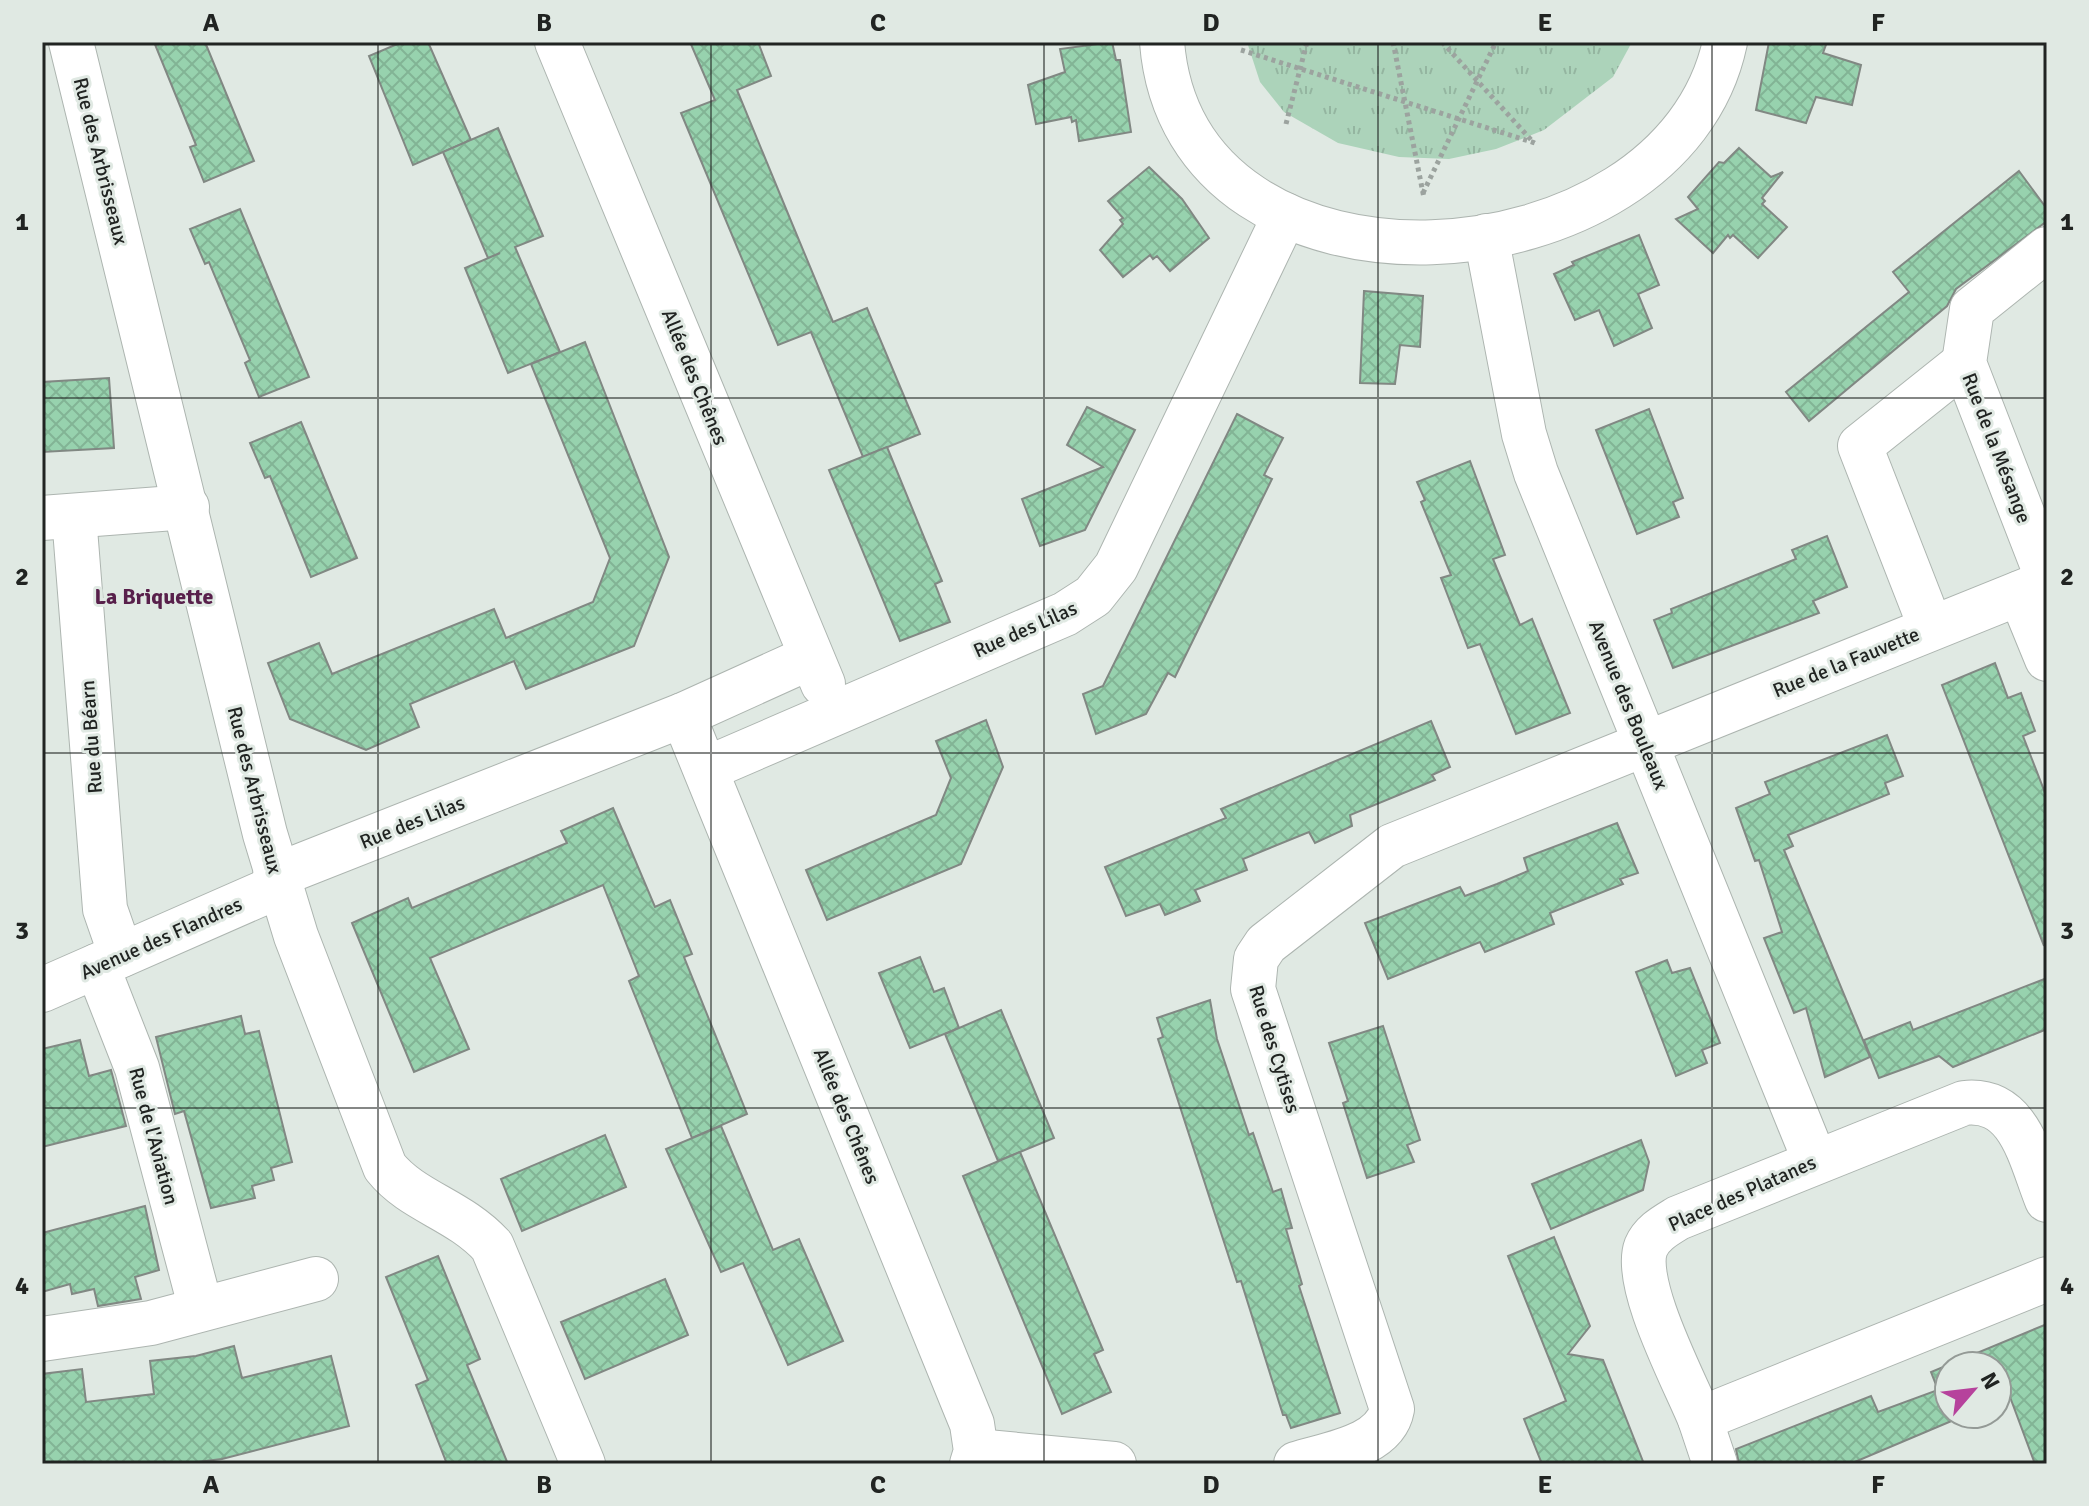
<svg xmlns="http://www.w3.org/2000/svg" width="2089" height="1506" font-family="Signika,sans-serif">
  <defs>
    <pattern id="grass-tufts" width="24" height="20" patternUnits="userSpaceOnUse" patternTransform="scale(2)"><rect width="24" height="20" fill="#acd3ba"/><path d="M3 7l-1-3M5 7V3M7 7l1-3M15 17l-1-3M17 17v-4M19 17l1-3" fill="none" stroke="#94b5a0"/></pattern>
    <pattern id="building-cross-hatch" width="8" height="8" patternUnits="userSpaceOnUse" patternTransform="scale(2)"><rect width="8" height="8" fill="#97d2ae"/><path d="M0 0l8 8M0 8l8-8" fill="none" stroke="#82b495"/></pattern>
  </defs>
  <rect width="100%" height="100%" fill="#e0e9e3"/>
  <polygon fill="url(#grass-tufts)" points="1247,42 1632,42 1613,77 1544,130 1496,149 1449,159 1399,157 1338,143 1284,112 1260,82"/>
  <g fill="url(#building-cross-hatch)" stroke="#818883" stroke-width="2">
    <polygon points="154,42 205,42 254,161 204,182 190,147 196,145"/>
    <polygon points="402,42 428,42 471,140 413,165 369,56"/>
    <polygon points="690,42 758,42 771,76 737,90 791,221 833,322 867,308 920,434 863,457 811,332 778,345 681,113 715,100"/>
    <polygon points="1112,42 1116,60 1120,60 1131,132 1079,141 1076,120 1072,122 1071,117 1036,124 1028,85 1065,72 1060,49"/>
    <polygon points="1769,42 1827,42 1823,53 1861,65 1852,105 1816,97 1806,123 1756,110"/>
    <polygon points="498,128 543,236 515,247 560,352 508,373 465,268 500,253 488,258 443,152"/>
    <polygon points="1739,148 1771,177 1783,172 1762,198 1765,201 1762,204 1787,227 1758,258 1733,235 1730,238 1728,235 1713,253 1676,219 1698,209 1688,197 1719,162 1724,163"/>
    <polygon points="1149,167 1182,199 1209,238 1170,271 1157,256 1153,259 1150,255 1123,277 1100,250 1123,224 1120,220 1123,218 1108,201"/>
    <polygon points="2019,171 2047,209 2047,221 1956,289 1947,306 1809,421 1786,392 1909,292 1893,272"/>
    <polygon points="240,209 309,377 259,397 245,363 250,360 209,262 205,264 190,229"/>
    <polygon points="1639,235 1659,285 1638,294 1652,328 1614,346 1599,310 1575,320 1554,274 1574,265 1572,262"/>
    <polygon points="1364,291 1423,296 1420,347 1400,345 1395,384 1360,383"/>
    <polygon points="585,342 669,557 634,646 526,689 514,661 410,704 419,727 366,750 290,719 268,663 319,643 332,674 494,609 506,638 593,602 610,558 531,364"/>
    <polygon points="109,378 114,448 42,452 42,382"/>
    <polygon points="1087,407 1135,430 1085,530 1040,546 1022,499 1103,467 1067,445"/>
    <polygon points="1649,409 1683,498 1673,502 1679,517 1637,534 1596,430"/>
    <polygon points="1237,414 1283,438 1264,475 1272,479 1175,677 1168,673 1146,714 1096,734 1083,694 1103,686"/>
    <polygon points="301,422 357,558 311,577 270,476 265,478 250,443"/>
    <polygon points="887,447 942,581 935,584 950,622 900,641 829,470"/>
    <polygon points="1470,461 1505,555 1493,559 1520,625 1532,619 1570,713 1516,734 1480,644 1468,648 1441,578 1451,575 1421,502 1425,500 1417,482"/>
    <polygon points="1827,536 1847,587 1813,601 1819,613 1673,668 1654,620 1672,613 1671,609 1796,559 1792,550"/>
    <polygon points="1995,663 2008,698 2021,693 2035,731 2023,736 2047,798 2044,946 1942,685"/>
    <polygon points="986,720 1003,767 961,864 827,920 806,870 936,815 951,778 936,741"/>
    <polygon points="1431,721 1450,767 1432,775 1435,780 1350,815 1352,826 1315,843 1309,832 1243,859 1247,870 1195,890 1200,901 1165,915 1160,904 1126,916 1105,867 1226,818 1221,809"/>
    <polygon points="1887,735 1903,776 1885,783 1889,794 1788,835 1793,846 1784,850 1870,1057 1825,1077 1806,1008 1794,1013 1764,938 1782,932 1759,860 1755,861 1736,808 1770,794 1765,782"/>
    <polygon points="613,808 655,907 670,900 692,954 684,957 747,1114 692,1138 629,981 639,976 603,885 430,958 469,1049 414,1072 352,923 408,898 412,908 567,843 561,831"/>
    <polygon points="1617,823 1638,873 1620,879 1623,884 1550,913 1554,924 1485,952 1480,942 1388,979 1365,923 1460,887 1465,896 1497,884 1528,871 1524,858"/>
    <polygon points="920,957 934,992 944,988 959,1028 910,1048 879,973"/>
    <polygon points="1667,960 1672,973 1690,968 1720,1043 1702,1050 1707,1063 1676,1076 1636,972"/>
    <polygon points="2047,978 2047,1029 1953,1067 1939,1056 1879,1078 1864,1040 1910,1022 1913,1030"/>
    <polygon points="1210,1000 1217,1039 1249,1135 1253,1133 1273,1192 1281,1189 1292,1228 1286,1229 1302,1284 1299,1286 1340,1413 1291,1428 1286,1415 1283,1415 1241,1281 1237,1282 1158,1039 1163,1037 1157,1018"/>
    <polygon points="1001,1010 1054,1138 998,1161 945,1034"/>
    <polygon points="241,1016 245,1034 259,1031 292,1162 271,1168 274,1180 252,1186 255,1198 211,1208 184,1111 175,1114 156,1037"/>
    <polygon points="1383,1026 1420,1140 1407,1145 1414,1162 1367,1178 1343,1103 1348,1101 1329,1043"/>
    <polygon points="80,1040 89,1076 111,1070 126,1126 42,1147 42,1049"/>
    <polygon points="721,1126 773,1250 799,1239 843,1341 788,1365 743,1263 721,1272 666,1149"/>
    <polygon points="605,1135 626,1187 522,1231 501,1179"/>
    <polygon points="1641,1140 1649,1162 1643,1190 1551,1229 1532,1184"/>
    <polygon points="1020,1152 1103,1350 1094,1354 1111,1392 1062,1414 963,1176"/>
    <polygon points="145,1206 159,1270 135,1277 141,1299 98,1306 94,1289 72,1294 70,1284 42,1292 42,1233"/>
    <polygon points="1554,1237 1590,1326 1568,1354 1603,1360 1644,1464 1542,1464 1524,1419 1566,1401 1508,1256"/>
    <polygon points="438,1256 480,1359 467,1365 508,1464 447,1464 416,1385 428,1380 386,1277"/>
    <polygon points="665,1279 688,1335 585,1379 561,1322"/>
    <polygon points="2047,1324 2047,1464 2035,1464 2010,1397 1997,1402 1997,1366 1949,1366 1949,1414 1968,1414 1850,1464 1739,1464 1736,1449 1871,1396 1878,1412 1938,1390 1931,1372"/>
    <polygon points="234,1346 242,1378 331,1356 349,1426 222,1459 180,1464 42,1464 42,1374 82,1369 86,1402 154,1394 150,1361 196,1356"/>
  </g>
  <g fill="none" stroke-linecap="round" stroke-linejoin="round">
    <defs>
      <g id="minor">
        <path d="M71,42L265,834L296,936L385,1167C413,1202 458,1209 492,1246L583,1464"/>
        <polyline points="557,42 823,684"/>
        <path d="M1162,42C1184,325 1672,293 1725,42"/>
        <polyline points="1486,236 1524,434 1536,473 1815,1161"/>
        <polyline points="2047,249 1972,309 1964,363 2047,577"/>
        <polyline points="74,516 105,909 121,955"/>
        <polyline points="42,518 187,507"/>
        <polyline points="2020,593 2047,659"/>
        <polyline points="1931,628 1860,446 1964,363"/>
        <polyline points="811,657 683,715 972,1424 976,1451 972,1464"/>
        <polyline points="706,769 1065,614 1093,596 1116,567 1285,215"/>
        <polyline points="275,876 683,715"/>
        <polyline points="97,966 137,1068 201,1309"/>
        <polyline points="42,990 279,886"/>
        <path d="M2047,1200C2030,1158 2020,1097 1964,1103L1678,1218C1665,1226 1652,1233 1646,1247C1632,1283 1685,1382 1700,1419L2047,1279"/>
        <polyline points="42,1339 151,1323 316,1279"/>
        <polyline points="1700,1419 1715,1464"/>
        <polyline points="976,1451 1114,1464"/>
        <path d="M1296,1464C1327,1454 1385,1447 1392,1409L1253,989L1256,959L1266,944L1392,846L2047,582"/>
      </g>
    </defs>
    <use href="#minor" stroke="#adb5b0" stroke-width="46"/>
    <g stroke="#9ca39f" stroke-width="5" stroke-dasharray="4 4" stroke-linecap="butt">
      <polyline points="1393,42 1424,198"/>
      <polyline points="1442,42 1534,143"/>
      <polyline points="1241,50 1535,143"/>
      <polyline points="1286,124 1307,42"/>
      <polyline points="1423,193 1496,42"/>
    </g>
    <use href="#minor" stroke="#fff" stroke-width="44"/>
  </g>
  <path fill="none" stroke="#212422" stroke-width="2" stroke-opacity="0.55" d="M378,42V1464M711,42V1464M1044,42V1464M1378,42V1464M1712,42V1464M42,398H2047M42,753H2047M42,1108H2047"/>
  <g text-anchor="middle" stroke-width="6" stroke-linejoin="round" paint-order="stroke">
    <g font-size="20" fill="#212422" stroke="#e0e9e3">
      <text transform="translate(101 161) rotate(76)" y="7">Rue des Arbrisseaux</text>
      <text transform="translate(695 377) rotate(68)" y="7">Allée des Chênes</text>
      <text transform="translate(1997 448) rotate(69)" y="7">Rue de la Mésange</text>
      <text transform="translate(1025 629) rotate(-24)" y="7">Rue des Lilas</text>
      <text transform="translate(1846 662) rotate(-22)" y="7">Rue de la Fauvette</text>
      <text transform="translate(1629 705) rotate(68)" y="7">Avenue des Bouleaux</text>
      <text transform="translate(91 737) rotate(-94)" y="7">Rue du Béarn</text>
      <text transform="translate(255 790) rotate(76)" y="7">Rue des Arbrisseaux</text>
      <text transform="translate(412 822) rotate(-22)" y="7">Rue des Lilas</text>
      <text transform="translate(161 938) rotate(-24)" y="7">Avenue des Flandres</text>
      <text transform="translate(1275 1049) rotate(73)" y="7">Rue des Cytises</text>
      <text transform="translate(847 1116) rotate(68)" y="7">Allée des Chênes</text>
      <text transform="translate(154 1136) rotate(75)" y="7">Rue de l'Aviation</text>
      <text transform="translate(1742 1193) rotate(-24)" y="7">Place des Platanes</text>
    </g>
    <g font-size="22" font-weight="bold" fill="#58204b" stroke="#e0e9e3">
      <text x="154" y="604">La Briquette</text>
    </g>
  </g>
  <rect width="2089" height="1506" fill="none" stroke="#e0e9e3" stroke-width="88"/>
  <g transform="translate(1973 1390) rotate(62)"><circle r="38" fill="#e0e9e3" stroke="#949a96" stroke-width="2"/>
  <path d="M0-6L14 30L0 20L-14 30Z" fill="#b6429c"/>
  <text y="-12" font-size="22" font-weight="bold" text-anchor="middle" fill="#212422">N</text>
  </g>
  <rect x="44" y="44" width="2001" height="1418" fill="none" stroke="#212422" stroke-width="3"/>
  <g font-size="26" text-anchor="middle" font-weight="bold" fill="#212422">
    <text x="211" y="31">A</text>
    <text x="544" y="31">B</text>
    <text x="878" y="31">C</text>
    <text x="1211" y="31">D</text>
    <text x="1545" y="31">E</text>
    <text x="1878" y="31">F</text>
    <text x="22" y="230">1</text>
    <text x="2067" y="230">1</text>
    <text x="22" y="585">2</text>
    <text x="2067" y="585">2</text>
    <text x="22" y="939">3</text>
    <text x="2067" y="939">3</text>
    <text x="22" y="1294">4</text>
    <text x="2067" y="1294">4</text>
    <text x="211" y="1493">A</text>
    <text x="544" y="1493">B</text>
    <text x="878" y="1493">C</text>
    <text x="1211" y="1493">D</text>
    <text x="1545" y="1493">E</text>
    <text x="1878" y="1493">F</text>
  </g>
</svg>
